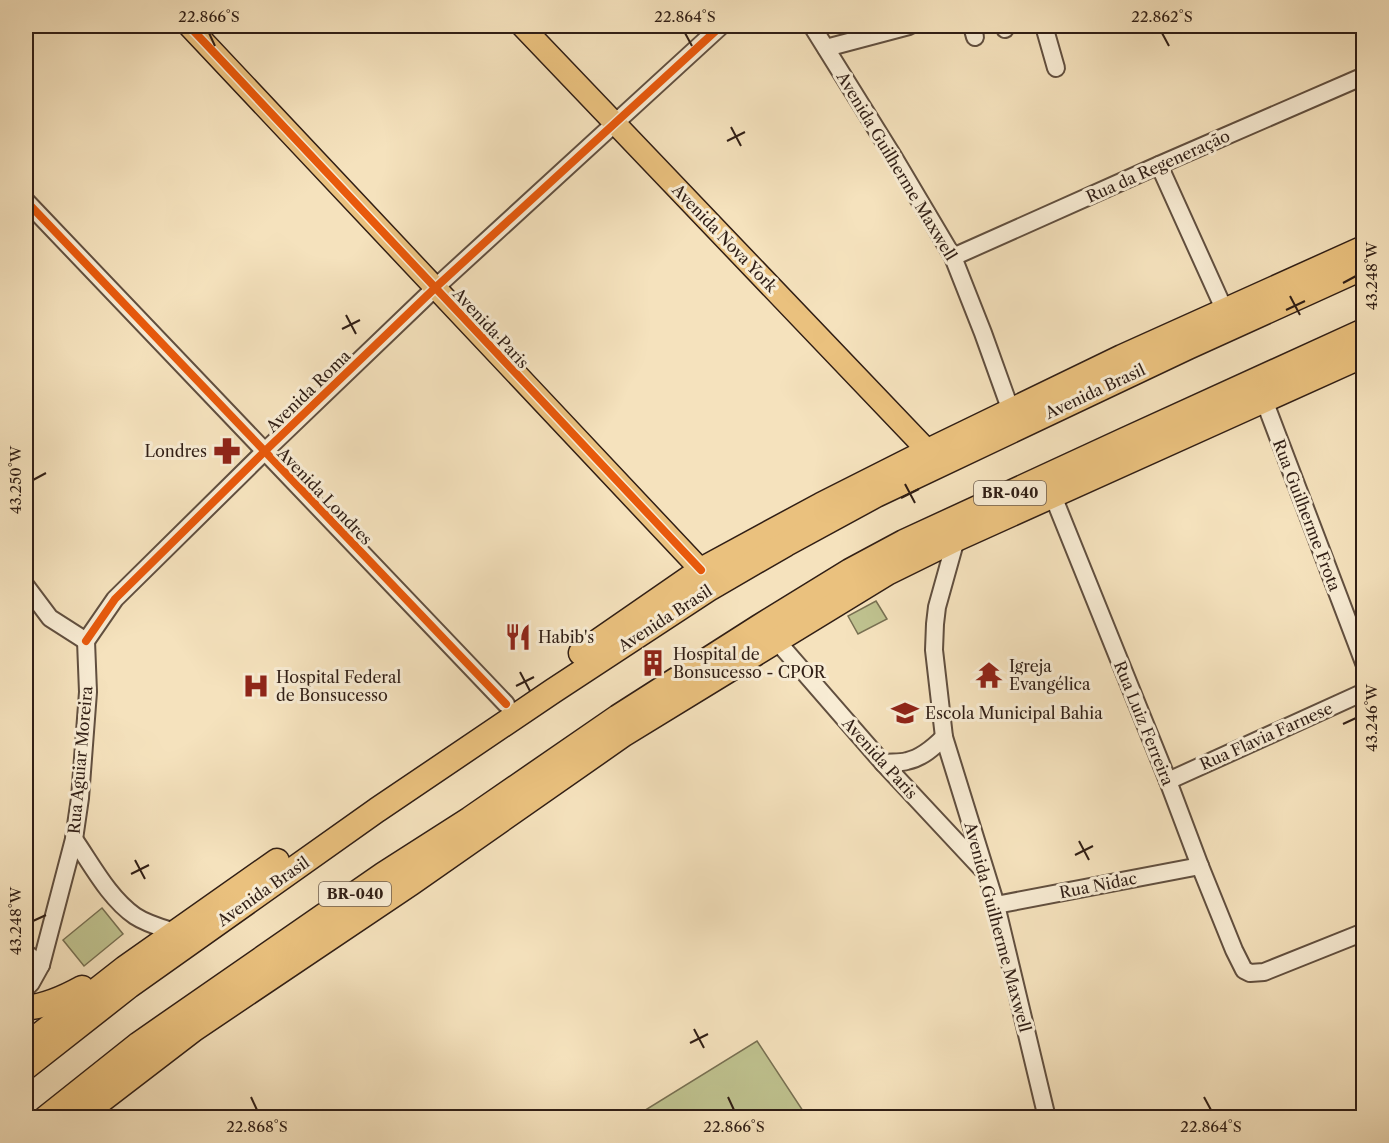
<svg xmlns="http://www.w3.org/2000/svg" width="1389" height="1143" font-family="'Libre Caslon Text',serif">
  <rect width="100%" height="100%" fill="#f5e2bd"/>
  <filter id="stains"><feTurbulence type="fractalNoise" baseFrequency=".00333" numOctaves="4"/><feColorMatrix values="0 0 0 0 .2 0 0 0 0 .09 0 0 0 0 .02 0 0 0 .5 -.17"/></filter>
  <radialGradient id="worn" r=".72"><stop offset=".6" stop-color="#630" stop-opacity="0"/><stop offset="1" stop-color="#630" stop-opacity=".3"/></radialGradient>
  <g fill="#bfc28f" stroke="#787052" stroke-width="1.5">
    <polygon points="876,601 887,619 858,634 848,616"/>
    <polygon points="102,908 123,934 84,966 63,940"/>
    <polygon points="757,1041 807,1117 634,1117"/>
  </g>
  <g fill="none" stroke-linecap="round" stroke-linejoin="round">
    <defs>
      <g id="minor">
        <polyline points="812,26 893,156 953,257 983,333 1011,411"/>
        <polyline points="972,26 975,37"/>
        <polyline points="1004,26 1005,29"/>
        <polyline points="1044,26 1056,68"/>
        <polyline points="826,48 909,26"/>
        <polyline points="1159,165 1225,311"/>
        <polyline points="26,201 506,704"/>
        <polyline points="953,257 1159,165 1364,76"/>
        <polyline points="1264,400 1364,663"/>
        <polyline points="1053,496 1168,781 1200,866 1234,950 1244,970 1250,973 1264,972 1364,932"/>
        <polyline points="956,539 937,607 935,624 934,650 944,737 996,905 1047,1118"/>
        <polyline points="26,586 50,618 86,641"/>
        <polyline points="776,640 883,763 982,869"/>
        <polyline points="86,641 115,599 264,452 435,288 721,26"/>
        <path d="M883,763C891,762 900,763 907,761C922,758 934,747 944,737"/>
        <polyline points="1168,781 1364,692"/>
        <path d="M74,839C92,865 109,898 135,916C147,924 162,928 175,932"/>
        <polyline points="996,905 1200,866"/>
        <polyline points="26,953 41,965"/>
        <polyline points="26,988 31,983 41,965 74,839 80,798 88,692 86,641"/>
      </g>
      <g id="major">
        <polyline points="189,26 701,570"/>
        <polyline points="522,26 928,451"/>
      </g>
      <g id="highway">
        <polyline points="581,653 701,570 821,505 928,451 1122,357 1364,248"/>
        <path d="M26,1008C46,1006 64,998 82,988"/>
        <polyline points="37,1037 125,968 277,861"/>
        <polyline points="26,1067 129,986 377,810 553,691 710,588 786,544 876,495 1188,347 1364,267"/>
        <polyline points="46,1118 139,1044 384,874 470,819 618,717 759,627 850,571 904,542 1125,440 1364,331"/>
        <polyline points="78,1118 194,1029 411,883 624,734 887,573 956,539 1364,355"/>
      </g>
    </defs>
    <use href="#minor" stroke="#614f3f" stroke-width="20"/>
    <use href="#major" stroke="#301e15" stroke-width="24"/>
    <use href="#highway" stroke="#301e15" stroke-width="27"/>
    <use href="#minor" stroke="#f8ecd4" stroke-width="16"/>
    <use href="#major" stroke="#eac17e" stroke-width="21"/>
    <use href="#highway" stroke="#eac17e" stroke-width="24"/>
    <defs>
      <g id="cycleway">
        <polyline points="189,26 701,570"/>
        <polyline points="26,201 506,704"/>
        <polyline points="86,641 115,599 264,452 435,288 721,26"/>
      </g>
    </defs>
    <use href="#cycleway" stroke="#f8ecd4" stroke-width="11"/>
    <use href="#cycleway" stroke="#e8590c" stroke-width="8"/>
  </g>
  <path fill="none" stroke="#301e15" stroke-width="2" d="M209,33L215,46M685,33L692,46M1162,33L1169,46M731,127L741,146M727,141L745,132M1343,283L1356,276M1290,296L1300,315M1286,310L1305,301M346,315L356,334M342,329L360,320M33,480L46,473M905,484L915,503M901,498L919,489M520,672L530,691M516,686L534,677M1343,724L1356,718M1079,841L1089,860M1075,855L1093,846M135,860L145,879M131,874L149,865M33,921L46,915M694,1029L704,1048M690,1043L708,1034M251,1097L257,1110M728,1097L734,1110M1204,1097L1211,1110"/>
  <defs>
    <symbol id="pharmacy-bare" viewBox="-9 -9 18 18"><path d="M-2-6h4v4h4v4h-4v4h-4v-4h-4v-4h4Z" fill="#8f2418" stroke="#f8ecd4" stroke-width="2.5" paint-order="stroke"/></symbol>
    <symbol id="restaurant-bare" viewBox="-9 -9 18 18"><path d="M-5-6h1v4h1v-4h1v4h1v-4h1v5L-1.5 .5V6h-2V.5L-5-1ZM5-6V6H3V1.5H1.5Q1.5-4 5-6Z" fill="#8f2418" stroke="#f8ecd4" stroke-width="2.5" paint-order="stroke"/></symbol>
    <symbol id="building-bare" viewBox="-9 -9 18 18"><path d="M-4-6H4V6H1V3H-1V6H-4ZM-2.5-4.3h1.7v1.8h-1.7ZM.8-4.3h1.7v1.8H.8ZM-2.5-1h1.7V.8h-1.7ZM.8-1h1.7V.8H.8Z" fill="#8f2418" stroke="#f8ecd4" stroke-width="2.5" paint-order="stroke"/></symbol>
    <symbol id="temple-bare" viewBox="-9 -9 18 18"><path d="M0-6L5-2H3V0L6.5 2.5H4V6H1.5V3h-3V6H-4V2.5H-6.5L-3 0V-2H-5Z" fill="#8f2418" stroke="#f8ecd4" stroke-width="2.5" paint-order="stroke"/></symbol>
    <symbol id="hospital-bare" viewBox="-9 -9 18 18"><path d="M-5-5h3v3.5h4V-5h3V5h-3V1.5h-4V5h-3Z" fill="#8f2418" stroke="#f8ecd4" stroke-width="2.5" paint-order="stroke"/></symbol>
    <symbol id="school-bare" viewBox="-9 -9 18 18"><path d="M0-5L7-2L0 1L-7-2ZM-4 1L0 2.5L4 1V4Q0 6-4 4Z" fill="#8f2418" stroke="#f8ecd4" stroke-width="2.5" paint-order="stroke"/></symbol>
  </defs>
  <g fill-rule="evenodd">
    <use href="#pharmacy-bare" x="208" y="432" width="38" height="38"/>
    <use href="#restaurant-bare" x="499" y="618" width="38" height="38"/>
    <use href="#building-bare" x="634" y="644" width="38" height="38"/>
    <use href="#temple-bare" x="970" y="656" width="38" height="38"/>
    <use href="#hospital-bare" x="237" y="667" width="38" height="38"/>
    <use href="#school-bare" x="886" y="694" width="38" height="38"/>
  </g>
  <g text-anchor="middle" stroke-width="6" stroke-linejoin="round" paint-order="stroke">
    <g fill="#f8ecd4" stroke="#6c5c4e" stroke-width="1.5">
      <rect x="974" y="481" width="72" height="24" rx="4.5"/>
      <rect x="319" y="882" width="72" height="24" rx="4.5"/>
    </g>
    <g font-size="15" font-weight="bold" fill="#301e15">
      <text x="1010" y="498">BR-040</text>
      <text x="355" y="899">BR-040</text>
    </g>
    <g font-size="16" fill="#301e15" stroke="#f8ecd4">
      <text transform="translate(897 166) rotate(59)" y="6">Avenida Guilherme Maxwell</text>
      <text transform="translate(1158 166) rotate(-24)" y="6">Rua da Regeneração</text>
      <text transform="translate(725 238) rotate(46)" y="6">Avenida Nova York</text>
      <text transform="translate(491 328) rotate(47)" y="6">Avenida Paris</text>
      <text transform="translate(308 391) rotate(-44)" y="6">Avenida Roma</text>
      <text transform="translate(1095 391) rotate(-25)" y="6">Avenida Brasil</text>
      <text transform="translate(325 496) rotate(46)" y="6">Avenida Londres</text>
      <text transform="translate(1307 515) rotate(69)" y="6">Rua Guilherme Frota</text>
      <text transform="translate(665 618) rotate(-33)" y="6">Avenida Brasil</text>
      <text transform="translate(1144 723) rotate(68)" y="6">Rua Luiz Ferreira</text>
      <text transform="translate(1266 736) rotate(-24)" y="6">Rua Flavia Farnese</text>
      <text transform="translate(880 758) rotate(48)" y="6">Avenida Paris</text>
      <text transform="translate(80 760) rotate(-85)" y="6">Rua Aguiar Moreira</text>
      <text transform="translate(1098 885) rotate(-11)" y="6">Rua Nidac</text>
      <text transform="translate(263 891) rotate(-35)" y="6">Avenida Brasil</text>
      <text transform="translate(998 927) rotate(75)" y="6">Avenida Guilherme Maxwell</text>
    </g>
    <g font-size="16" fill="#301e15" stroke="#f8ecd4" text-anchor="start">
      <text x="207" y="457" text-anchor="end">Londres</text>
      <text x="538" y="643">Habib's</text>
      <text x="673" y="660">Hospital de<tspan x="673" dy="18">Bonsucesso - CPOR</tspan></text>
      <text x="1009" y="672">Igreja<tspan x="1009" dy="18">Evangélica</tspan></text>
      <text x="276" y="683">Hospital Federal<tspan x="276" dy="18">de Bonsucesso</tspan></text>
      <text x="925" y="719">Escola Municipal Bahia</text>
    </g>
  </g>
  <rect width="1389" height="1143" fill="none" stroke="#f5e2bd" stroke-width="66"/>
  <rect x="33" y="33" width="1323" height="1077" fill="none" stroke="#301e15" stroke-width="2"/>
  <g font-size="15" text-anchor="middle" fill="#301e15">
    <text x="209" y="22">22.866°S</text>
    <text x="685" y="22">22.864°S</text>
    <text x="1162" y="22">22.862°S</text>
    <text transform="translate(1372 276) rotate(-90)" y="5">43.248°W</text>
    <text transform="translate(16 480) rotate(-90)" y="5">43.250°W</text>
    <text transform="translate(1372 718) rotate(-90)" y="5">43.246°W</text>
    <text transform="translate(16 921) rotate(-90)" y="5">43.248°W</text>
    <text x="257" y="1132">22.868°S</text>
    <text x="734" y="1132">22.866°S</text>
    <text x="1211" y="1132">22.864°S</text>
  </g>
  <rect width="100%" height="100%" filter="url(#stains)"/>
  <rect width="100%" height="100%" fill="url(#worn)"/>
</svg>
